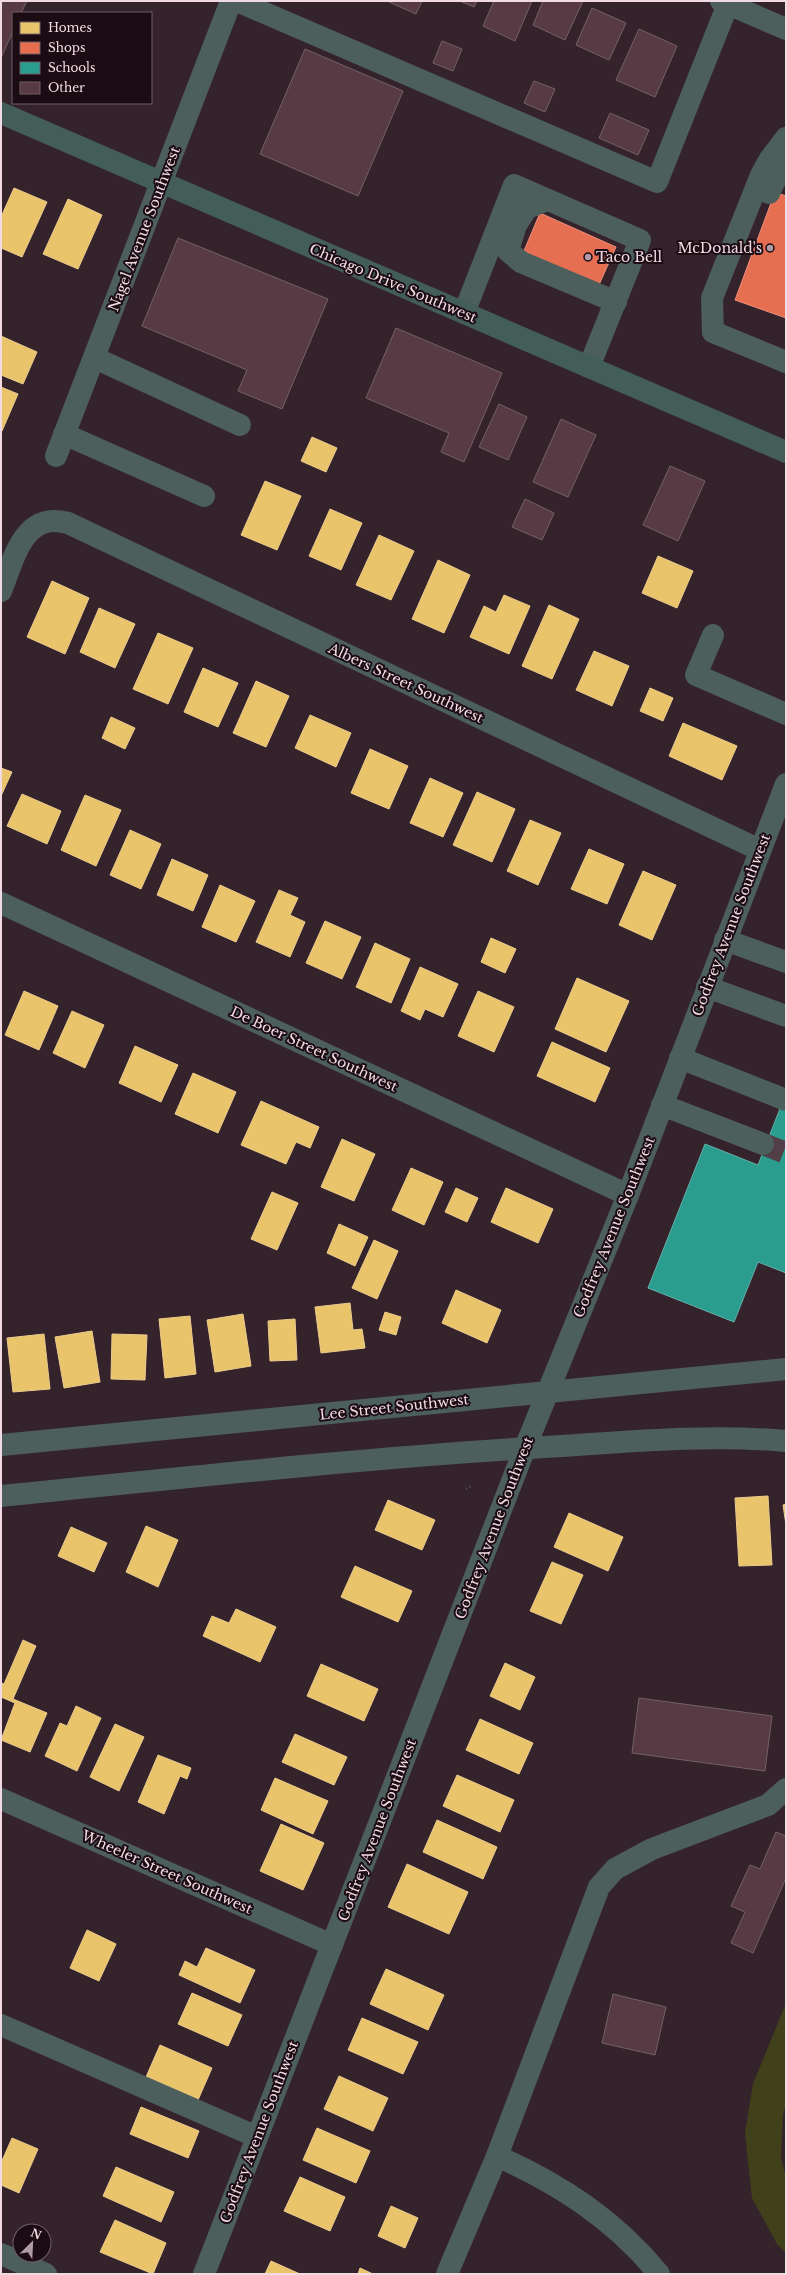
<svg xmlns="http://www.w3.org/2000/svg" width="787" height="2275" font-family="'Libre Baskerville',serif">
  <rect width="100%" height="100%" fill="#35232c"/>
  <polygon fill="#40401a" points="786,2003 786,2104 783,2115 781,2159 786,2176 786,2253 777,2244 752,2198 745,2133 753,2084"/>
  <g fill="#e9c46a" stroke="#eccb8e">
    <polygon points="14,188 47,202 22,257 1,248 1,217"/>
    <polygon points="68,199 102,215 78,269 43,254"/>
    <polygon points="1,336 37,352 23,384 1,375"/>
    <polygon points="1,387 18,394 2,431 1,431"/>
    <polygon points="312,437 337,448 326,472 301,461"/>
    <polygon points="265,481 301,496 277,550 241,535"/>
    <polygon points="330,509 362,523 341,570 309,556"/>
    <polygon points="379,535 414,551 391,600 356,585"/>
    <polygon points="658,556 693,571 677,608 642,593"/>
    <polygon points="438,560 470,575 444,633 412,619"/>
    <polygon points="52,581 89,598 65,654 27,637"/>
    <polygon points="504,595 530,606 509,654 470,637 484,606 496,612"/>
    <polygon points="549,605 579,619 552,679 522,666"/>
    <polygon points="99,608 135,624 115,668 80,652"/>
    <polygon points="158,633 193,648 168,704 133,689"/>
    <polygon points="594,651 629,666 612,706 576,690"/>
    <polygon points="203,668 238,683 218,727 184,712"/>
    <polygon points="256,681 289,696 266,747 233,733"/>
    <polygon points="650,688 673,698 663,721 640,711"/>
    <polygon points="310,715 351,733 336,767 295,748"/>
    <polygon points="111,717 135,728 125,749 102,738"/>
    <polygon points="683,723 737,746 722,780 669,756"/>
    <polygon points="370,749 408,766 389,809 351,793"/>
    <polygon points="1,768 12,772 1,796"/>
    <polygon points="430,778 463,793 443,837 410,823"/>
    <polygon points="477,792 515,809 492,862 453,845"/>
    <polygon points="22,794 61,811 47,844 7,826"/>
    <polygon points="85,795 121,810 96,866 61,850"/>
    <polygon points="530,820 561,833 538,885 507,871"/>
    <polygon points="130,830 161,844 141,889 110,875"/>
    <polygon points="589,849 624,864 607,904 571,889"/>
    <polygon points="172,859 208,875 193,911 157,895"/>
    <polygon points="643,871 676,885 652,940 619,925"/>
    <polygon points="220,885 255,901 236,942 202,927"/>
    <polygon points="279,890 298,898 290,915 305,922 290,957 256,942"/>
    <polygon points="325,921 361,937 342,979 306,963"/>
    <polygon points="491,938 516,949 505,973 481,962"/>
    <polygon points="375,943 410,959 391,1003 356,987"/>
    <polygon points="420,967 458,984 443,1017 425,1009 420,1020 401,1011"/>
    <polygon points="577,978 629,1001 606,1052 555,1029"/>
    <polygon points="24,991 58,1006 39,1050 5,1035"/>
    <polygon points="478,991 514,1007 494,1052 458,1036"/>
    <polygon points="72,1011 104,1025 85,1068 53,1053"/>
    <polygon points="552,1042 610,1068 595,1102 537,1076"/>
    <polygon points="135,1046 178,1065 161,1102 119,1083"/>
    <polygon points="193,1073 236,1092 218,1133 175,1114"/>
    <polygon points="261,1101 319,1127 310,1148 296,1142 286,1164 241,1145"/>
    <polygon points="342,1139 375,1154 354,1201 321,1187"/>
    <polygon points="411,1168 443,1182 424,1225 392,1210"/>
    <polygon points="456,1188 478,1198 467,1222 445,1212"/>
    <polygon points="506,1188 553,1209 538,1243 491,1222"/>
    <polygon points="272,1192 298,1203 277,1250 251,1239"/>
    <polygon points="339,1224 368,1237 355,1266 327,1253"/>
    <polygon points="374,1240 398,1251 377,1299 352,1288"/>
    <polygon points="456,1290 501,1310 487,1343 442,1323"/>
    <polygon points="350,1303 353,1330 362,1329 365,1348 321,1353 315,1307"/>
    <polygon points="385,1312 401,1317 396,1335 379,1330"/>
    <polygon points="243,1314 251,1366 215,1372 207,1320"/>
    <polygon points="190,1316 196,1374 165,1378 159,1319"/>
    <polygon points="295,1319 297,1360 270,1361 268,1321"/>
    <polygon points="92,1331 100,1382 64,1388 55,1337"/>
    <polygon points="44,1334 50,1389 13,1392 7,1338"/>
    <polygon points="112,1334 147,1335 145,1380 111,1379"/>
    <polygon points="768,1496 772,1565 739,1566 735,1498"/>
    <polygon points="388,1500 435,1520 422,1550 375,1530"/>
    <polygon points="786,1504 786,1525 783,1505"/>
    <polygon points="569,1513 623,1537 608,1571 554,1547"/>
    <polygon points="146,1526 178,1540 158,1587 126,1572"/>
    <polygon points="71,1527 107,1543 94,1572 58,1556"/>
    <polygon points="552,1562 583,1575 561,1624 530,1611"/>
    <polygon points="355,1566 412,1591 398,1622 341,1597"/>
    <polygon points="236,1609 276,1627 260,1662 203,1636 212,1616 229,1623"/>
    <polygon points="23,1640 36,1646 13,1699 47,1713 30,1752 1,1740 15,1703 1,1697 1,1683 4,1684"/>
    <polygon points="505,1663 535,1677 520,1710 490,1696"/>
    <polygon points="321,1664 378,1689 364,1721 307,1696"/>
    <polygon points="76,1706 101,1718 77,1771 45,1756 60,1723 67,1726"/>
    <polygon points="480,1719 533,1743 519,1774 466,1750"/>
    <polygon points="115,1724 144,1737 119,1791 90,1777"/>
    <polygon points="295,1734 347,1757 334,1785 282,1762"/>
    <polygon points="158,1755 191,1768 187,1779 180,1776 164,1814 138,1802"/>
    <polygon points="457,1775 514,1800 500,1832 443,1806"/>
    <polygon points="275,1778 328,1801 313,1834 261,1810"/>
    <polygon points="437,1820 497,1847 483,1879 423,1852"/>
    <polygon points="281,1824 324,1843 303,1890 260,1871"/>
    <polygon points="407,1864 468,1892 449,1934 388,1907"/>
    <polygon points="87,1930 116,1944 99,1981 70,1968"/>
    <polygon points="206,1948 255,1970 240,2003 179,1975 185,1961 197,1967"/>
    <polygon points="386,1969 444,1995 428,2030 370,2004"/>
    <polygon points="192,1993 242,2015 228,2046 178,2024"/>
    <polygon points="362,2018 418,2042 403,2074 348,2050"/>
    <polygon points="160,2045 212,2068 198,2100 146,2077"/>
    <polygon points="339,2076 388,2098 373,2131 324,2109"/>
    <polygon points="141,2107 199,2131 188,2158 130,2134"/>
    <polygon points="317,2128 370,2151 356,2183 303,2160"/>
    <polygon points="12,2138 38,2149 19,2193 1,2185 1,2163"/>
    <polygon points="116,2167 174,2192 161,2222 103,2196"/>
    <polygon points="300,2177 345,2197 330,2231 284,2211"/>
    <polygon points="391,2206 418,2218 405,2248 378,2236"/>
    <polygon points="115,2220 166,2243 153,2274 100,2252"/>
    <polygon points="271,2261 300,2274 265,2274"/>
    <polygon points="360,2268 373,2274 358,2274"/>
  </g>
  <g fill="#e76f51" stroke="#ea8f7d">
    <polygon points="775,192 786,196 786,318 735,300"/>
    <polygon points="540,213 616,247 598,287 523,253"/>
  </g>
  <polygon fill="#2a9d8f" stroke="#66afa8" points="781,1106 786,1108 786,1273 758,1262 734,1322 648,1288 705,1144 758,1165"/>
  <g fill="#573a43" stroke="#736267">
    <polygon points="1,1 27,1 21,13 13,13 13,31 1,58"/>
    <polygon points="387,1 422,1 416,14"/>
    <polygon points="460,1 477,1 474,7"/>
    <polygon points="494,1 532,1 515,41 483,26"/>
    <polygon points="543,1 583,1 565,40 533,25"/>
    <polygon points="592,8 626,23 609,60 576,45"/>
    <polygon points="639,29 677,46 655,97 616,80"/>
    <polygon points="442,41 462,49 453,71 433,63"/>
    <polygon points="305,49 403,91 358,196 260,154"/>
    <polygon points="534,81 555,89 545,112 524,103"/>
    <polygon points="610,113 649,130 638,155 599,138"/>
    <polygon points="178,238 328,299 282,409 238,391 247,370 142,326"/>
    <polygon points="396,328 502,373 464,462 441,452 449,433 366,398"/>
    <polygon points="499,404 527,417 508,460 479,447"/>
    <polygon points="561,419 596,435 568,497 533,482"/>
    <polygon points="670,466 705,481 678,541 643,525"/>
    <polygon points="525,499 554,513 542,540 512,527"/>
    <polygon points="639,1698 772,1716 765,1771 632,1753"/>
    <polygon points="776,1832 786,1836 786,1878 753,1953 731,1943 745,1912 731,1906 750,1865 760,1869"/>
    <polygon points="613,1994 666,2007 655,2055 602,2043"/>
  </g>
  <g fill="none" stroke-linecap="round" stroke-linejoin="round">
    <polyline stroke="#513e47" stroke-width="22" stroke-dasharray="22 11" stroke-linecap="butt" points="763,1144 786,1153"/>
    <polyline stroke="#4e5958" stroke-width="2.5" stroke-dasharray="1 3" stroke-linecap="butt" points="466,1489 471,1486"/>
    <g stroke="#4c5f5c" stroke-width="22">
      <polyline points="237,1 657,182 728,4"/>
      <polyline points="721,1 786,29"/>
      <polyline points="769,193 777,176 786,164"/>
      <polyline points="547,200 527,208 516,225 508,251 521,262 616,302"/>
      <polyline points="464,313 514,185 640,240 589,367"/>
      <polyline points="713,332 712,298 761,175 770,159 786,138"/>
      <polyline points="713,332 786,362"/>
      <polyline points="95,358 240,425"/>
      <polyline points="64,434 204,496"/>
      <path d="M56,456C115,305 172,152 231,1"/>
      <path d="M1,591C14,559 23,511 68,523L760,850"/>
      <polyline points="713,635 696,675 786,714"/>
      <polyline points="1,903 628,1195"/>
      <polyline points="725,940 786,962"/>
      <polyline points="707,987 786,1016"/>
      <polyline points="680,1058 786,1100"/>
      <polyline points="662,1105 763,1144"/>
      <polyline points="1,1445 786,1369"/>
      <path d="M1,1496C182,1478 363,1458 545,1447C626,1442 705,1434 786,1441"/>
      <polyline points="1,1799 332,1945"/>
      <polyline points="1,2025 257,2137"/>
      <path d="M497,2156C560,2184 615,2220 659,2274"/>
      <polyline points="1,2254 46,2274"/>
      <polyline points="204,2274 525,1448 628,1195 786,784"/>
      <polyline points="447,2274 497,2156 599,1887 615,1869 652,1849 768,1805 786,1789"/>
    </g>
    <polyline stroke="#435e58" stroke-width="22" points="1,113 786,452"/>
  </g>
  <g fill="#b09aa3" stroke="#1b0b12" stroke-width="1.5">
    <circle cx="770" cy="248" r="4"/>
    <circle cx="588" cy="257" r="4"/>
  </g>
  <g text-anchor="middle" stroke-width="4" stroke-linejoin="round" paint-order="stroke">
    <g font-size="14" fill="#f2dae3" stroke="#1b0b12">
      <text transform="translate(144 229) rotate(-69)" y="5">Nagel Avenue Southwest</text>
      <text transform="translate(393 283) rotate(23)" y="5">Chicago Drive Southwest</text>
      <text transform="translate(406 683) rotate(25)" y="5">Albers Street Southwest</text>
      <text transform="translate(731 925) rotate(-69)" y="5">Godfrey Avenue Southwest</text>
      <text transform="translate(314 1049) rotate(25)" y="5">De Boer Street Southwest</text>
      <text transform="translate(614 1227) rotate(-68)" y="5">Godfrey Avenue Southwest</text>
      <text transform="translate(394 1407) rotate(-6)" y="5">Lee Street Southwest</text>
      <text transform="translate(494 1528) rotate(-69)" y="5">Godfrey Avenue Southwest</text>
      <text transform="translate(377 1830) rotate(-69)" y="5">Godfrey Avenue Southwest</text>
      <text transform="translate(167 1872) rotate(24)" y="5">Wheeler Street Southwest</text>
      <text transform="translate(259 2132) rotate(-69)" y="5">Godfrey Avenue Southwest</text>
    </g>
    <g font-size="14" fill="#f2dae3" stroke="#1b0b12" text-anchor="end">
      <text x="762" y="253">McDonald's</text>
      <text x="596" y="262" text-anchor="start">Taco Bell</text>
    </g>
  </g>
  <rect width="787" height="2275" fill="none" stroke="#f2dae3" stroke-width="4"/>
  <rect x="12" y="12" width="140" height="92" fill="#1b0b12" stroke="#715e66"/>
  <rect x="20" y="22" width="20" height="12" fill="#e9c46a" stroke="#715e66"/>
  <text x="48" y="32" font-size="12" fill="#f2dae3">Homes</text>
  <rect x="20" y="42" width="20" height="12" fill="#e76f51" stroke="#715e66"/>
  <text x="48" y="52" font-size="12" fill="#f2dae3">Shops</text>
  <rect x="20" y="62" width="20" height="12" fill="#2a9d8f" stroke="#715e66"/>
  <text x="48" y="72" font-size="12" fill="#f2dae3">Schools</text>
  <rect x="20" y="82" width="20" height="12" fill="#573a43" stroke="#715e66"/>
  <text x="48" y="92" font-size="12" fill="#f2dae3">Other</text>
  <g transform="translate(32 2243) rotate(24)"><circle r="19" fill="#1b0b12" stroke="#715e66"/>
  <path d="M0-3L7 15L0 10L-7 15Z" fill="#b09aa3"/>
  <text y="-6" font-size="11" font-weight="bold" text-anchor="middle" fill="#f2dae3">N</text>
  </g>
</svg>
